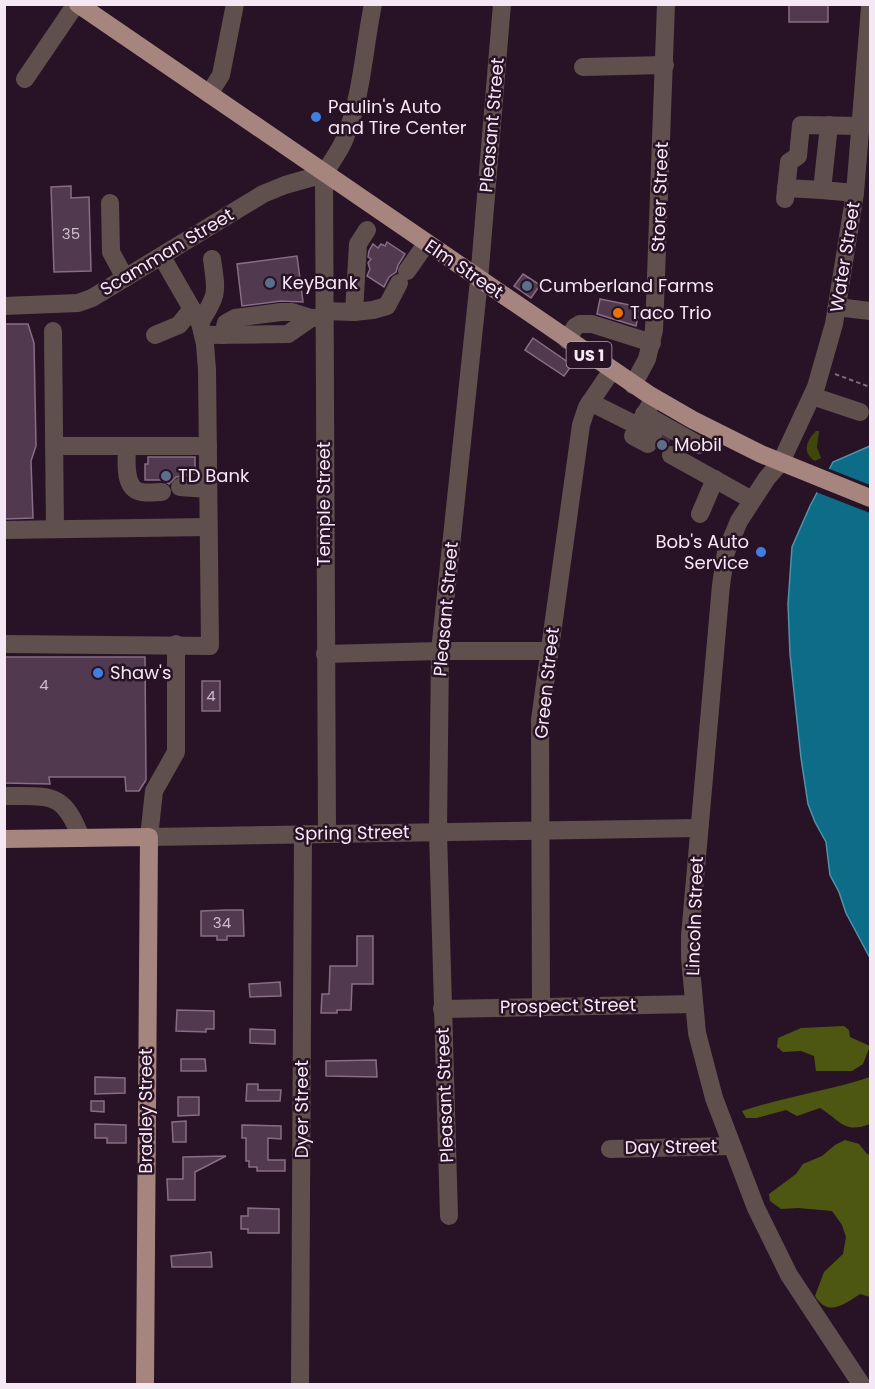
<svg xmlns="http://www.w3.org/2000/svg" width="875" height="1389" font-family="Poppins,sans-serif">
  <rect width="100%" height="100%" fill="#281226"/>
  <path fill="#40470a" d="M816,431H819L817,447L821,458L815,461C802,453 806,441 816,431Z"/>
  <g fill="#4e5711">
    <polygon points="844,1026 849,1030 850,1037 870,1046 863,1064 852,1071 816,1071 814,1056 801,1051 783,1052 777,1047 778,1038 801,1028"/>
    <path d="M870,1077V1124C844,1134 841,1121 820,1108L797,1116L786,1110L757,1118H746L742,1111C784,1097 828,1091 870,1077Z"/>
    <path d="M845,1140L859,1144L867,1154L870,1155V1297L860,1294C843,1305 828,1317 815,1296L824,1272L843,1254L846,1237L842,1225L832,1211L798,1208L781,1209L770,1201L769,1194L796,1174L803,1164L822,1156L835,1145Z"/>
  </g>
  <polygon fill="#0d6c88" stroke="#5391a8" stroke-width="1.5" points="870,446 870,958 846,913 839,892 830,875 826,842 815,822 808,804 801,758 790,654 788,604 792,547 810,506 833,462"/>
  <polygon fill="#281226" points="827,468 870,485 870,513 816,492"/>
  <g fill="#51394f" stroke="#876d85" stroke-width="1.5">
    <rect x="789" y="4" width="39" height="18"/>
    <polygon points="71,186 71,198 89,197 91,271 54,272 51,187"/>
    <polygon points="387,242 405,254 398,265 396,272 389,277 384,287 367,276 370,269 368,263 371,259 368,257 369,251 373,244 378,248 381,244 385,246"/>
    <polygon points="297,256 303,302 281,301 242,306 237,264"/>
    <polygon points="523,274 540,285 531,298 514,286"/>
    <polygon points="600,299 640,307 636,326 597,314"/>
    <polygon points="4,324 28,324 34,343 36,446 31,461 33,518 4,519"/>
    <polygon points="533,338 572,365 564,376 525,350"/>
    <polygon points="148,457 195,457 195,473 187,473 187,476 176,477 169,484 163,480 145,480 145,464 148,464"/>
    <polygon points="4,657 145,657 146,780 139,791 126,791 125,777 49,777 50,784 4,783"/>
    <rect x="202" y="681" width="18" height="30"/>
    <polygon points="226,910 243,910 244,936 227,936 227,940 217,940 217,936 201,936 201,911"/>
    <polygon points="357,936 373,936 373,984 352,984 351,1010 337,1010 337,1013 321,1013 322,994 329,994 330,966 357,966"/>
    <polygon points="280,982 281,996 250,997 249,984"/>
    <polygon points="177,1010 214,1011 214,1029 206,1029 206,1032 176,1031"/>
    <polygon points="250,1029 275,1030 275,1044 250,1043"/>
    <polygon points="181,1059 205,1059 206,1071 181,1071"/>
    <polygon points="376,1060 377,1077 326,1076 326,1061"/>
    <polygon points="95,1077 125,1078 125,1093 95,1094"/>
    <polygon points="247,1084 258,1084 258,1090 281,1090 280,1101 246,1101"/>
    <polygon points="178,1097 199,1097 199,1115 178,1116"/>
    <polygon points="91,1101 104,1101 104,1112 91,1111"/>
    <polygon points="186,1121 186,1142 173,1142 172,1122"/>
    <polygon points="95,1124 126,1125 126,1143 107,1143 107,1138 95,1138"/>
    <polygon points="242,1125 281,1126 281,1139 268,1138 268,1160 285,1160 285,1171 257,1171 257,1167 249,1167 249,1161 246,1161 246,1138 242,1138"/>
    <polygon points="226,1156 195,1172 195,1200 168,1200 167,1179 183,1179 183,1157"/>
    <polygon points="248,1208 279,1209 279,1233 248,1233 248,1229 241,1229 241,1216 248,1216"/>
    <polygon points="211,1252 212,1267 172,1267 171,1256"/>
  </g>
  <g fill="none" stroke-linecap="round" stroke-linejoin="round">
    <polyline stroke="#473245" stroke-width="18" stroke-dasharray="18 9" stroke-linecap="butt" points="653,434 676,446"/>
    <polyline stroke="#7d6a7b" stroke-width="2" stroke-dasharray="4.5 3" stroke-linecap="butt" points="835,374 870,387"/>
    <g stroke="#60504d" stroke-width="18">
      <polyline points="583,67 665,65"/>
      <polyline points="25,79 76,4"/>
      <polyline points="209,94 221,75 235,4"/>
      <polyline points="829,125 822,190 855,193"/>
      <polyline points="324,174 327,833"/>
      <path d="M324,174C331,162 340,151 345,138C362,96 364,48 373,4"/>
      <polyline points="786,188 822,190"/>
      <polyline points="785,199 789,162 798,156 801,125 862,126"/>
      <polyline points="110,203 111,252 125,278"/>
      <polyline points="407,271 426,244"/>
      <polyline points="4,306 78,303 92,298 263,194 285,185 324,174"/>
      <polyline points="837,307 870,311"/>
      <polyline points="324,311 354,312 358,244 367,230"/>
      <polyline points="354,312 373,310 387,306 399,283"/>
      <path d="M200,323C218,293 217,294 212,259"/>
      <polyline points="53,331 55,529"/>
      <polyline points="155,335 179,325 192,309"/>
      <polyline points="203,335 288,334 311,318 324,318"/>
      <polyline points="223,335 226,323 235,318 281,312 292,312 311,318"/>
      <polyline points="567,340 575,327 580,324 592,324 652,343"/>
      <polyline points="633,385 647,359 654,330 666,4"/>
      <polyline points="812,396 860,412"/>
      <polyline points="590,402 638,426 654,398"/>
      <polyline points="644,414 699,445"/>
      <polyline points="648,444 633,436 638,426 653,434"/>
      <polyline points="54,446 208,446"/>
      <path d="M127,446C127,459 123,485 138,491C145,494 155,492 162,492"/>
      <polyline points="671,455 752,500"/>
      <polyline points="180,487 208,489"/>
      <polyline points="700,514 715,479"/>
      <polyline points="4,530 208,527"/>
      <polyline points="4,644 210,646 207,370 205,344 200,323 162,257"/>
      <polyline points="176,644 176,752 154,791 149,837 699,828"/>
      <polyline points="325,654 440,651 549,651"/>
      <path d="M4,796C50,797 63,790 81,838"/>
      <polyline points="541,1007 540,720 581,425 587,407 612,370"/>
      <polyline points="442,1009 694,1004"/>
      <polyline points="610,1149 731,1146"/>
      <polyline points="449,1216 438,832 440,651 479,280 502,4"/>
      <polyline points="300,1384 303,834"/>
      <polyline points="861,1384 789,1275 756,1208 714,1098 697,1033 690,958 690,936 721,585 726,552 739,521 767,478 781,462 816,387 834,324 855,193 870,7"/>
    </g>
    <g stroke="#a6857f" stroke-width="18">
      <polyline points="78,4 648,394 693,420 761,454 870,498"/>
      <polyline points="4,839 149,837 145,1384"/>
    </g>
  </g>
  <g fill="#3f7fe0" stroke="#281226" stroke-width="2">
    <circle cx="316" cy="117" r="6"/>
    <circle cx="761" cy="552" r="6"/>
    <circle cx="98" cy="673" r="6"/>
  </g>
  <g fill="#5c6f8a" stroke="#281226" stroke-width="2">
    <circle cx="270" cy="283" r="6"/>
    <circle cx="527" cy="286" r="6"/>
    <circle cx="662" cy="445" r="6"/>
    <circle cx="166" cy="476" r="6"/>
  </g>
  <circle fill="#e8710a" stroke="#281226" stroke-width="2" cx="618" cy="313" r="6"/>
  <g text-anchor="middle" stroke-width="5" stroke-linejoin="round" paint-order="stroke">
    <g font-size="15" fill="#cdbccb">
      <text x="71" y="239">35</text>
      <text x="44" y="690">4</text>
      <text x="211" y="701">4</text>
      <text x="222" y="928">34</text>
    </g>
    <rect fill="#281226" stroke="#b8a7b6" stroke-width="1.5" x="566.5" y="342" width="45" height="26" rx="4.5"/>
    <g font-size="16" font-weight="bold" fill="#f6e7f4">
      <text x="589" y="361">US 1</text>
    </g>
    <g font-size="18" fill="#f6e7f4" stroke="#281226" text-anchor="start">
      <text x="328" y="113">Paulin's Auto<tspan x="328" dy="21">and Tire Center</tspan></text>
      <text x="282" y="289">KeyBank</text>
      <text x="539" y="292">Cumberland Farms</text>
      <text x="630" y="319">Taco Trio</text>
      <text x="674" y="451">Mobil</text>
      <text x="178" y="482">TD Bank</text>
      <text x="749" y="548" text-anchor="end">Bob's Auto<tspan x="749" dy="21">Service</tspan></text>
      <text x="110" y="679">Shaw's</text>
    </g>
    <g font-size="18" fill="#f6e7f4" stroke="#281226">
      <text transform="translate(492 125) rotate(-85)" y="6">Pleasant Street</text>
      <text transform="translate(660 197) rotate(-88)" y="6">Storer Street</text>
      <text transform="translate(167 252) rotate(-31)" y="6">Scamman Street</text>
      <text transform="translate(845 257) rotate(-81)" y="6">Water Street</text>
      <text transform="translate(464 269) rotate(34)" y="6">Elm Street</text>
      <text transform="translate(324 504) rotate(-90)" y="6">Temple Street</text>
      <text transform="translate(446 609) rotate(-85)" y="6">Pleasant Street</text>
      <text transform="translate(547 683) rotate(-84)" y="6">Green Street</text>
      <text transform="translate(352 833) rotate(-1)" y="6">Spring Street</text>
      <text transform="translate(695 916) rotate(-88)" y="6">Lincoln Street</text>
      <text transform="translate(568 1006) rotate(-1)" y="6">Prospect Street</text>
      <text transform="translate(445 1095) rotate(-92)" y="6">Pleasant Street</text>
      <text transform="translate(302 1109) rotate(-90)" y="6">Dyer Street</text>
      <text transform="translate(146 1111) rotate(-90)" y="6">Bradley Street</text>
      <text transform="translate(671 1147) rotate(-1)" y="6">Day Street</text>
    </g>
  </g>
  <rect width="875" height="1389" fill="none" stroke="#f6e7f4" stroke-width="12"/>
</svg>
